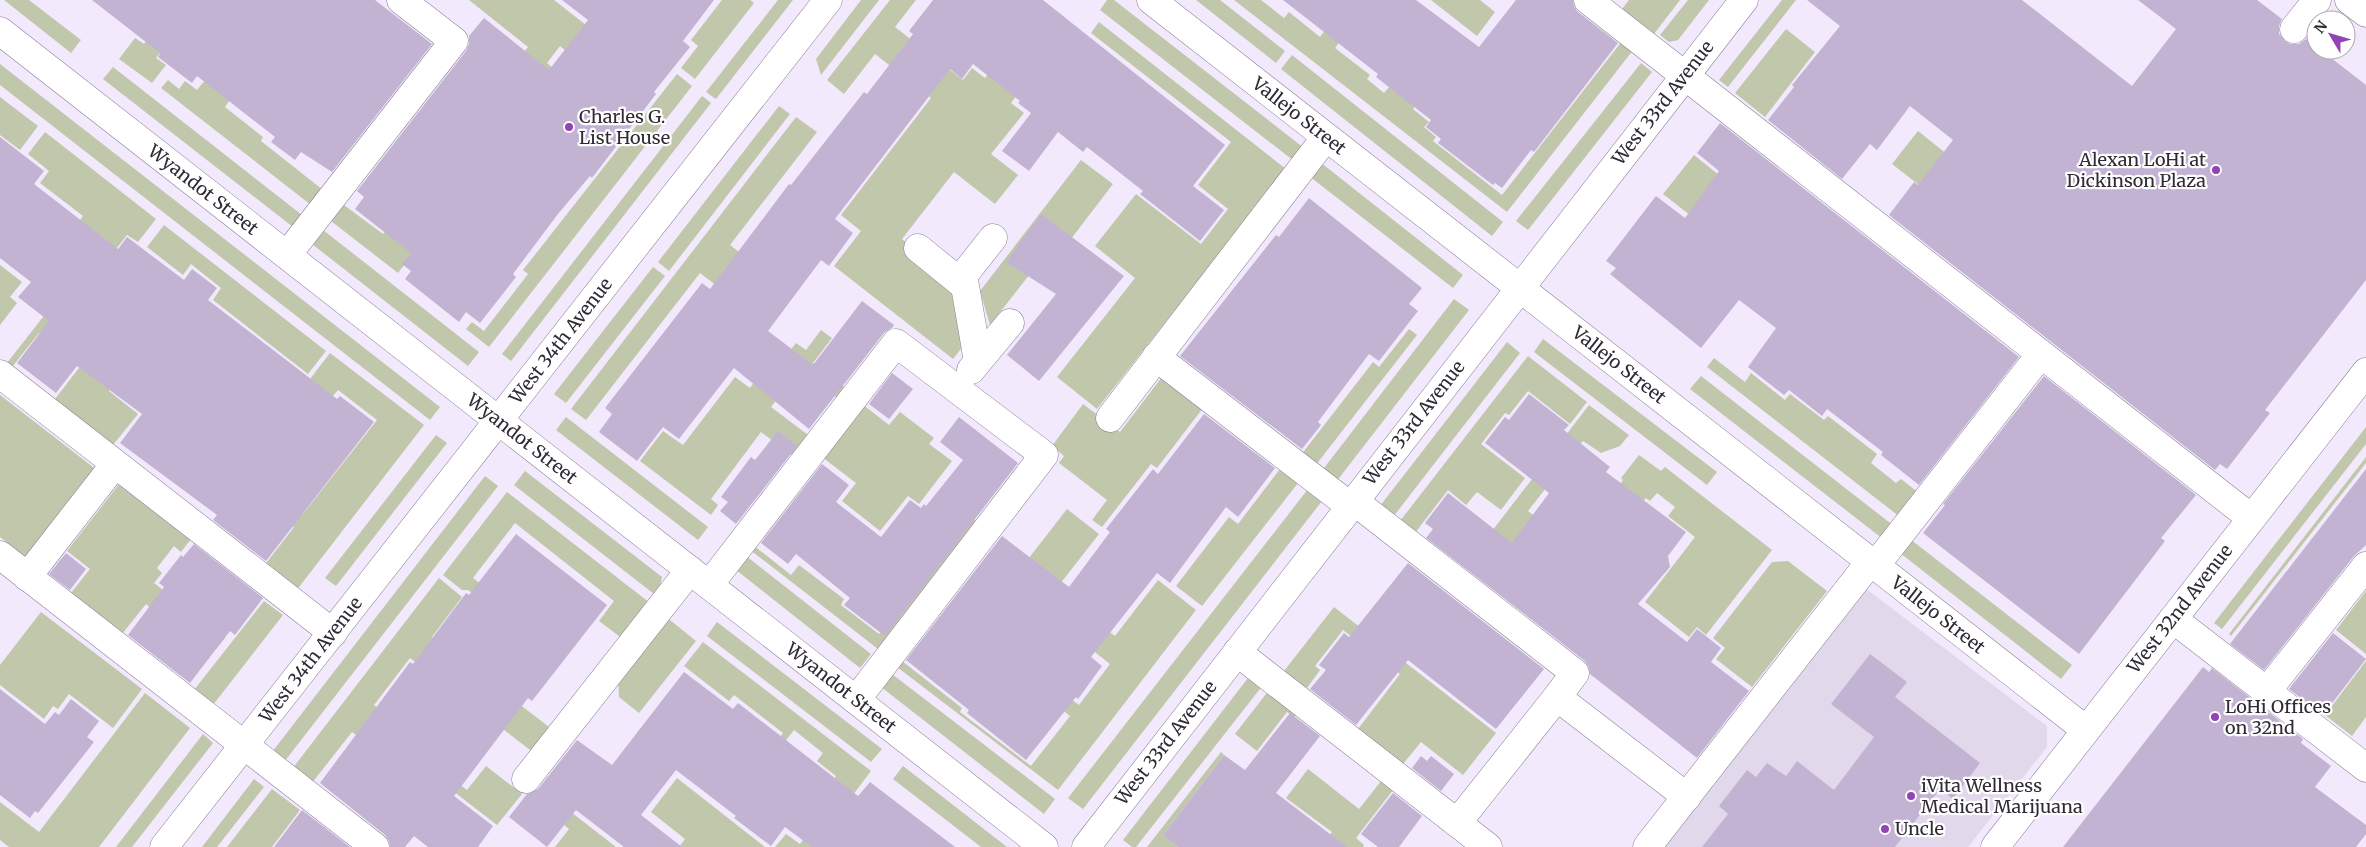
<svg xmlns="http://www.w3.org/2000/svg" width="2366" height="847" font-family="Merriweather,serif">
  <rect width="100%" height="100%" fill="#f3e9fd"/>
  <polygon fill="#e2d8ec" points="1865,588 2047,726 2047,747 1968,847 1658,847"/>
  <g fill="#c1c7aa">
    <polygon points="4,0 29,0 81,40 71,53"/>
    <polygon points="469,0 554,0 586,25 566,51 560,46 547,63 566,79 507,74 528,47"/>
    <polygon points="722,0 750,0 754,3 695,79 681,68 698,46 691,40"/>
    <polygon points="778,0 793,0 716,99 706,92"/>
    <polygon points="861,0 879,0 821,75 816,59"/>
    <polygon points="890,0 916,0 895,27 963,80 972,68 985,78 991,70 1019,92 1011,103 1024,113 991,154 1018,175 995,204 954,172 902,239 962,287 970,337 953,359 834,266 861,231 841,215 931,98 875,54 844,94 827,80"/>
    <polygon points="1107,0 1114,0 1304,148 1294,161 1100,10"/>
    <polygon points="1196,0 1220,0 1285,51 1276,63"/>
    <polygon points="1234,0 1261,0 1284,18 1289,12 1320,37 1337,14 1352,26 1335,48 1370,75 1367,79 1384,93 1391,85 1416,104 1413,109 1429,122 1424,127 1436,137 1433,141 1502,195 1626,36 1637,45 1507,212"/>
    <polygon points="1431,0 1480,0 1495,12 1477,36"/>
    <polygon points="1629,0 1680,0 1651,38 1619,13"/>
    <polygon points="1688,0 1709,0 1678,40 1669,42 1660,35"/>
    <polygon points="1782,0 1796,0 1728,87 1719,80"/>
    <polygon points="1099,22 1286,169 1097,409 1057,377 1135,278 1095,246 1136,194 1201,244 1228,209 1198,185 1231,142 1091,33"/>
    <polygon points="1786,29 1815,52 1765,117 1735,93"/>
    <polygon points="135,38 144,44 149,38 162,50 156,58 166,65 152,83 119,59"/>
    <polygon points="1292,55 1503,222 1492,236 1281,69"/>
    <polygon points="1641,63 1652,72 1528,230 1516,221"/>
    <polygon points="0,64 440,407 430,420 0,85"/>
    <polygon points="113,67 302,215 293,227 103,79"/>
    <polygon points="677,74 692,86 489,347 466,329 472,322 484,331 528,274 523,270"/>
    <polygon points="206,79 231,98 225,107 263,137 261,141 323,190 311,205 161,88 168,80 179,89 185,81 197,90"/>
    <polygon points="702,96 711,103 511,361 502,354"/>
    <polygon points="0,97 38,126 20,150 0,135"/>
    <polygon points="779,106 790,114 669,271 658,262"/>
    <polygon points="796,117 817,132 730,245 743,255 718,287 700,273 586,420 571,409"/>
    <polygon points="1918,131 1973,175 1981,233 1892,164"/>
    <polygon points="45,132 156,219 138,242 127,235 92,280 79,222 83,216 40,183 49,171 28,154"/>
    <polygon points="1694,155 1735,188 1736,251 1663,194"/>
    <polygon points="1081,160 1113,184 1061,252 1052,246 990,325 980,291"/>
    <polygon points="1320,162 1463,275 1453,288 1309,176"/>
    <polygon points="407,203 450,205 398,273 331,221 344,205 383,234"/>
    <polygon points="164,225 326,351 308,374 213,300 221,288 191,264 183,275 147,247"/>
    <polygon points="323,230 479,352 468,366 312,244"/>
    <polygon points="0,265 22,282 10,297 17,303 0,325"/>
    <polygon points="653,267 665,276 566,403 554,394"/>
    <polygon points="1454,299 1469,310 1336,482 1321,472"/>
    <polygon points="54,303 56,347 39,333 12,367 7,363"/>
    <polygon points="109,329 139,353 109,391 138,414 113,445 55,399"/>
    <polygon points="1409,329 1417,335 1315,466 1301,455 1373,362 1379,367"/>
    <polygon points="821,330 832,338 813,363 848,390 840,400 800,370 771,407 812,438 797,459 761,432 711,499 718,505 711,515 640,461 663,431 683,445 735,377 750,388 755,381 763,386 796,343 806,350"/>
    <polygon points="1543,339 1717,472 1707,485 1534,352"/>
    <polygon points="1507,342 1520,353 1393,517 1380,506"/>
    <polygon points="330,353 424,425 296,591 264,566 294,527 276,514 286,501 303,514 377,420 338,390 332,397 310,379"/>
    <polygon points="1528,356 1587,402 1570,424 1528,391 1509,415 1505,413 1481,444 1525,478 1501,510 1477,492 1466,505 1448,490 1415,533 1400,521"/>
    <polygon points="1714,358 1745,382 1751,373 1785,400 1790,394 1824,420 1828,416 1877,454 1871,463 1896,483 1901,479 1919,493 1900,517 1707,367"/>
    <polygon points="1701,376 1894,526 1883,539 1690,389"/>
    <polygon points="1162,377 1203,408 1157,468 1151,464 1102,527 1092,520 1107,500 1059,463 1064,456 1052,446 1083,404 1120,432"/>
    <polygon points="0,395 98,471 29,560 0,537"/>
    <polygon points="862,404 889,425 900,412 934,438 929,444 952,461 919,504 908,496 880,531 842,501 856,483 822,457"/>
    <polygon points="1589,405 1629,435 1620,446 1601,453 1583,441 1528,511 1553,531 1562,582 1492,531"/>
    <polygon points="566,417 708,527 698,540 556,430"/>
    <polygon points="2366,427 2366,444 2222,629 2214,623"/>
    <polygon points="436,435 447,443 336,586 325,578"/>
    <polygon points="1639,455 1661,471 1665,467 1772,550 1706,635 1697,627 1689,637 1645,602 1695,537 1668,516 1675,507 1657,493 1650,501 1646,498 1638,507 1616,490 1623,480 1621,478"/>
    <polygon points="2366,457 2366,463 2231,636 2229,634"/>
    <polygon points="1280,469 1298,483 1202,606 1176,586 1229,517 1238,524"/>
    <polygon points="525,471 662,577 658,597 514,485"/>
    <polygon points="485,476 498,486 281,766 269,756"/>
    <polygon points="120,483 191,539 181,552 174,546 157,568 162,573 154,583 225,638 216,649 158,604 153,610 146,604 118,639 67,598 90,569 67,551"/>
    <polygon points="1308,489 1322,501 1083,809 1068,798"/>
    <polygon points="507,492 650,603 623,639 599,621 614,601 515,523 473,578 511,607 503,618 468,590 462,590 443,575"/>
    <polygon points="1067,509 1099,534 967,703 1018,572"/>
    <polygon points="970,516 977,522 878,649 749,549 753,545 791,575 799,565 844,599 841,605 879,634"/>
    <polygon points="1910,539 2072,665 2061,679 1900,553"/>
    <polygon points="741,552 871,654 860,668 731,566"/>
    <polygon points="1788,561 1827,591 1752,687 1716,659 1725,648 1713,638 1772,562"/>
    <polygon points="439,578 462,597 432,637 553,730 534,753 410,658 374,705 412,735 406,744 467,790 486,766 522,794 497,825 440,781 391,762 352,732 308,788 289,773"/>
    <polygon points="1158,580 1196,610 1058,790 897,667 902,661 962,708 960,712 1031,766 1070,716 1004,664 1012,654 1079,705 1110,664 1091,649 1087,615 1115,636"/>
    <polygon points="2366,591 2366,654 2336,630"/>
    <polygon points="264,601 283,615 209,710 190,695"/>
    <polygon points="1334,607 1496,733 1463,775 1421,742 1403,764 1358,729 1400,674 1343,630 1315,666 1320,670 1307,688 1284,671"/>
    <polygon points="41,612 142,689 113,728 69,694 58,709 53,706 44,719 0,685 0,665"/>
    <polygon points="665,616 696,641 639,713 619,697 618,676"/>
    <polygon points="717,622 882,749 871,762 707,636"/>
    <polygon points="703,642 871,771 837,816 818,801 836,776 817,761 823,753 794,730 775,754 770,750 783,733 734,695 729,701 684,666"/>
    <polygon points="2366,661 2366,717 2352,736 2325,715"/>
    <polygon points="888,671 1055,799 1044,814 881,687"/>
    <polygon points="1248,678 1263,685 1136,847 1132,847 1123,840"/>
    <polygon points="1269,690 1298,712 1294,717 1287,712 1257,751 1235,734"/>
    <polygon points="145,693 190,728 99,847 9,847 0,840 0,802 39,832"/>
    <polygon points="203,734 213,743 132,847 116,847"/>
    <polygon points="1221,752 1224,755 1163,835 1178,847 1147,847"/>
    <polygon points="903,766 1007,847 981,847 893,779"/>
    <polygon points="1308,769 1359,809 1381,781 1393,790 1356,838 1364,845 1363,847 1321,847 1332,832 1286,798"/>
    <polygon points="677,778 765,847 679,847 685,839 651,812"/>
    <polygon points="254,779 264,787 217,847 202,847"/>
    <polygon points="540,788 616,847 555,847 569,829 532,799"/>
    <polygon points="272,789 300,810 272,847 227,847"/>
    <polygon points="823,814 844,847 775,847 786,834 800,844"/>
  </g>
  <g fill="#c3b3d2">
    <polygon points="92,0 375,0 432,44 332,172 301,152 295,160 271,142 275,137 197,76 192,83 158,57 160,53"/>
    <polygon points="562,0 714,0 683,41 690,47 654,92 656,94 592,178 590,176 558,214 513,274 516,277 480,323 466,312 459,322 405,279 411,271 402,264 411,253 355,209 364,197 357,191 466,51 469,44 469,36 484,18 549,70 588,20"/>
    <polygon points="933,0 1043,0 1225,145 1193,186 1224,210 1200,241 1140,194 1143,191 1087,147 1083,152 1058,132 1029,171 1002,151 1031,113 1018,103 1020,101 973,64 962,79 950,69 835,219 853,233 829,266 821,260 768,331 813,365 862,301 894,325 892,328 884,333 809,429 734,368 679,439 663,427 637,461 599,432 612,414 605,408 702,283 710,289 789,184 791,185 864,92 867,94 913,34 909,31"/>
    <polygon points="1283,0 1416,0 1479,47 1516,0 1573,0 1574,6 1578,12 1618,43 1534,152 1531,150 1502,188 1495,183 1493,185 1438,143 1441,139 1426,127 1431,120 1376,77 1378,74"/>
    <polygon points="1807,0 2022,0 2132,86 2176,29 2138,0 2257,0 2282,19 2279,26 2279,34 2285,41 2291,44 2299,44 2306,39 2316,46 2316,50 2321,50 2366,85 2366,280 2265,410 2270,413 2227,469 2220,464 2215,470 1889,215 1914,182 1918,185 1953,140 1910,106 1877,150 1870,144 1842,179 1768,120 1794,87 1792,85 1840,26"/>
    <polygon points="1720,123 2019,357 1919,485 1881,455 1883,452 1827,409 1822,416 1789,390 1784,395 1748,367 1776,328 1739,300 1701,348 1610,274 1616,268 1606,261 1656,196 1685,218 1719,171 1697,153"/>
    <polygon points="0,137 44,171 34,184 118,249 127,237 184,280 192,269 217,288 208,300 337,399 340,396 374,422 266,561 213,520 217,515 120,443 142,414 77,366 56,393 17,363 49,321 18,297 31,282 0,258"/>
    <polygon points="1309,198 1422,288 1409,304 1418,311 1379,361 1369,354 1318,422 1321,425 1302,449 1180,356 1276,235 1279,237"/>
    <polygon points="1041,214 1124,276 1039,381 1007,355 1056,294 1006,262"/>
    <polygon points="892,373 913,389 889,419 869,404"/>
    <polygon points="2044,376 2196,495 2161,538 2165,541 2079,654 1923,533 1945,505 1943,504"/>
    <polygon points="1529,394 1569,425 1564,430 1610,467 1606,472 1686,532 1668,556 1670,567 1638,604 1687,642 1697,629 1721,648 1711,662 1749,691 1697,758 1590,674 1589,667 1585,661 1426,538 1433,529 1425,523 1448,493 1512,543 1549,493 1485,443 1505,417 1509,420"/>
    <polygon points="1204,414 1275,468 1238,517 1226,507 1170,583 1157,573 1091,657 1102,666 1078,699 1076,697 1026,760 967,713 969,710 906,660 1002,536 1069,587 1110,532 1106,529 1153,469 1158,474"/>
    <polygon points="959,417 1018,463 885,636 844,605 850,598 796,554 788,564 761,543 822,464 849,485 836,502 881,537 910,500 921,508 924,504 926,506 963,460 940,442"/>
    <polygon points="778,431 797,446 736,524 720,511 728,502 721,497 751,457 755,460"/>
    <polygon points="2366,469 2366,545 2354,556 2264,670 2230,644"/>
    <polygon points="516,534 607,605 532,701 528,698 454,796 493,826 478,847 428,847 414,836 405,847 390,847 389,841 385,835 320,783 410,662 413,664 466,593 469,595"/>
    <polygon points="194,544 263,598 235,635 230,631 190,683 128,635 164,587 159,583 181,555 183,557"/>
    <polygon points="66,553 86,569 70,590 49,574"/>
    <polygon points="1408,563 1544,669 1496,729 1408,660 1356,725 1310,689 1326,670 1319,665 1344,633 1349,637"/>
    <polygon points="2333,633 2366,659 2323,715 2289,689"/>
    <polygon points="1870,654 1907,682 1895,697 1980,763 1953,799 1940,789 1895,847 1702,847 1728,814 1719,806 1747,770 1756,777 1767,763 1786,776 1797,761 1834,790 1874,737 1831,704"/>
    <polygon points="2203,667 2209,672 2212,668 2303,739 2301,743 2331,766 2315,787 2366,825 2366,834 2356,847 2063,847"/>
    <polygon points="684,672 733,709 738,703 858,796 870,782 955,847 812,847 785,827 771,846 734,818 736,816 676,770 641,815 682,847 624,847 576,810 547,847 509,817 527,794 538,789 577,740 612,765"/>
    <polygon points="0,689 45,724 55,712 59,715 71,699 99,721 87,737 94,742 38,813 35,811 30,818 0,795"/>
    <polygon points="1290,713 1320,736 1276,793 1347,847 1178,847 1163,835 1224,755 1245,770"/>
    <polygon points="1421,756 1427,761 1431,756 1454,774 1441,791 1412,768"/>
    <polygon points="1393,793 1422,816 1399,847 1378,847 1361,834"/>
    <polygon points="302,810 350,847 274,847"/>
  </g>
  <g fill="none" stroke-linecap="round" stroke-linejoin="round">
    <defs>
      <g id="minor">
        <polyline points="1151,0 2086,730"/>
        <polyline points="1588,0 2251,518"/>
        <polyline points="2349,0 2366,13"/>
        <polyline points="2294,29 2317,0"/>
        <polyline points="0,31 1044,847"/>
        <polyline points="918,248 965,286 978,361"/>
        <polyline points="287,255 454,41 401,0"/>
        <polyline points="959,281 993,238"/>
        <polyline points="1156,357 1350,506"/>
        <polyline points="971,370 1010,323"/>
        <polyline points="0,374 333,633"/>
        <polyline points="1110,418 1326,137"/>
        <polyline points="1354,501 1575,673 1557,697 1687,797"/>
        <polyline points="0,555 375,847"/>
        <polyline points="1875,566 2041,354"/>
        <polyline points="27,577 115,464"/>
        <polyline points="709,585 896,343 1044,455 856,700"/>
        <polyline points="2173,619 2366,768"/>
        <polyline points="1237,652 1488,847"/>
        <polyline points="2267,691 2366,566"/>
        <polyline points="526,779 690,570"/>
        <polyline points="1457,823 1557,697"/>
        <polyline points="164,847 828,0"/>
        <polyline points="1086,847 1744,0"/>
        <polyline points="1647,847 1870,562"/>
        <polyline points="1995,847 2366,372"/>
      </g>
    </defs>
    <use href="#minor" stroke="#897d94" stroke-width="29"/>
    <use href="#minor" stroke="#fff" stroke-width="28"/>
  </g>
  <g fill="#9343b3" stroke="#fff" stroke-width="2">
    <circle cx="569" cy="127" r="5"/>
    <circle cx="2216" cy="170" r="5"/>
    <circle cx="2215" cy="717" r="5"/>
    <circle cx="1911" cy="796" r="5"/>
    <circle cx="1885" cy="829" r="5"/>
  </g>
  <g text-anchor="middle" stroke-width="4.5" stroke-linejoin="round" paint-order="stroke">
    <g font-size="18" fill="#2f2a33" stroke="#fff">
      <text transform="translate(1663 103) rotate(-52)" y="6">West 33rd Avenue</text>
      <text transform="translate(1299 116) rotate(38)" y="6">Vallejo Street</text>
      <text transform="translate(203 190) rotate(38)" y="6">Wyandot Street</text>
      <text transform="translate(561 341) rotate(-52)" y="6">West 34th Avenue</text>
      <text transform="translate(1619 365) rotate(38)" y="6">Vallejo Street</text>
      <text transform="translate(1414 423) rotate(-52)" y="6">West 33rd Avenue</text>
      <text transform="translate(522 439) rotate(38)" y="6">Wyandot Street</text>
      <text transform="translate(2180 609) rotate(-52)" y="6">West 32nd Avenue</text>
      <text transform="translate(1938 615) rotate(38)" y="6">Vallejo Street</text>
      <text transform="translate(311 660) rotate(-52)" y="6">West 34th Avenue</text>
      <text transform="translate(841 688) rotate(38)" y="6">Wyandot Street</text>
      <text transform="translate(1166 743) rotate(-52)" y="6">West 33rd Avenue</text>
    </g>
    <g font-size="18" fill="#2f2a33" stroke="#fff" text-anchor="start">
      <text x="579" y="123">Charles G.<tspan x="579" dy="21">List House</tspan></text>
      <text x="2206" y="166" text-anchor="end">Alexan LoHi at<tspan x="2206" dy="21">Dickinson Plaza</tspan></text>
      <text x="2225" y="713">LoHi Offices<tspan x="2225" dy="21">on 32nd</tspan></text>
      <text x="1921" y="792">iVita Wellness<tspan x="1921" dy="21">Medical Marijuana</tspan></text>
      <text x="1895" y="835">Uncle</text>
    </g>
  </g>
  <g transform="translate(2331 35) rotate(308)"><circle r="24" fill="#ffffff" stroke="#acaaad"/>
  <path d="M0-4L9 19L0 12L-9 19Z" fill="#9343b3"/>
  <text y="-8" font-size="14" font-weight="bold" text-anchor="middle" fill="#2f2a33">N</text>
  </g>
</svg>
